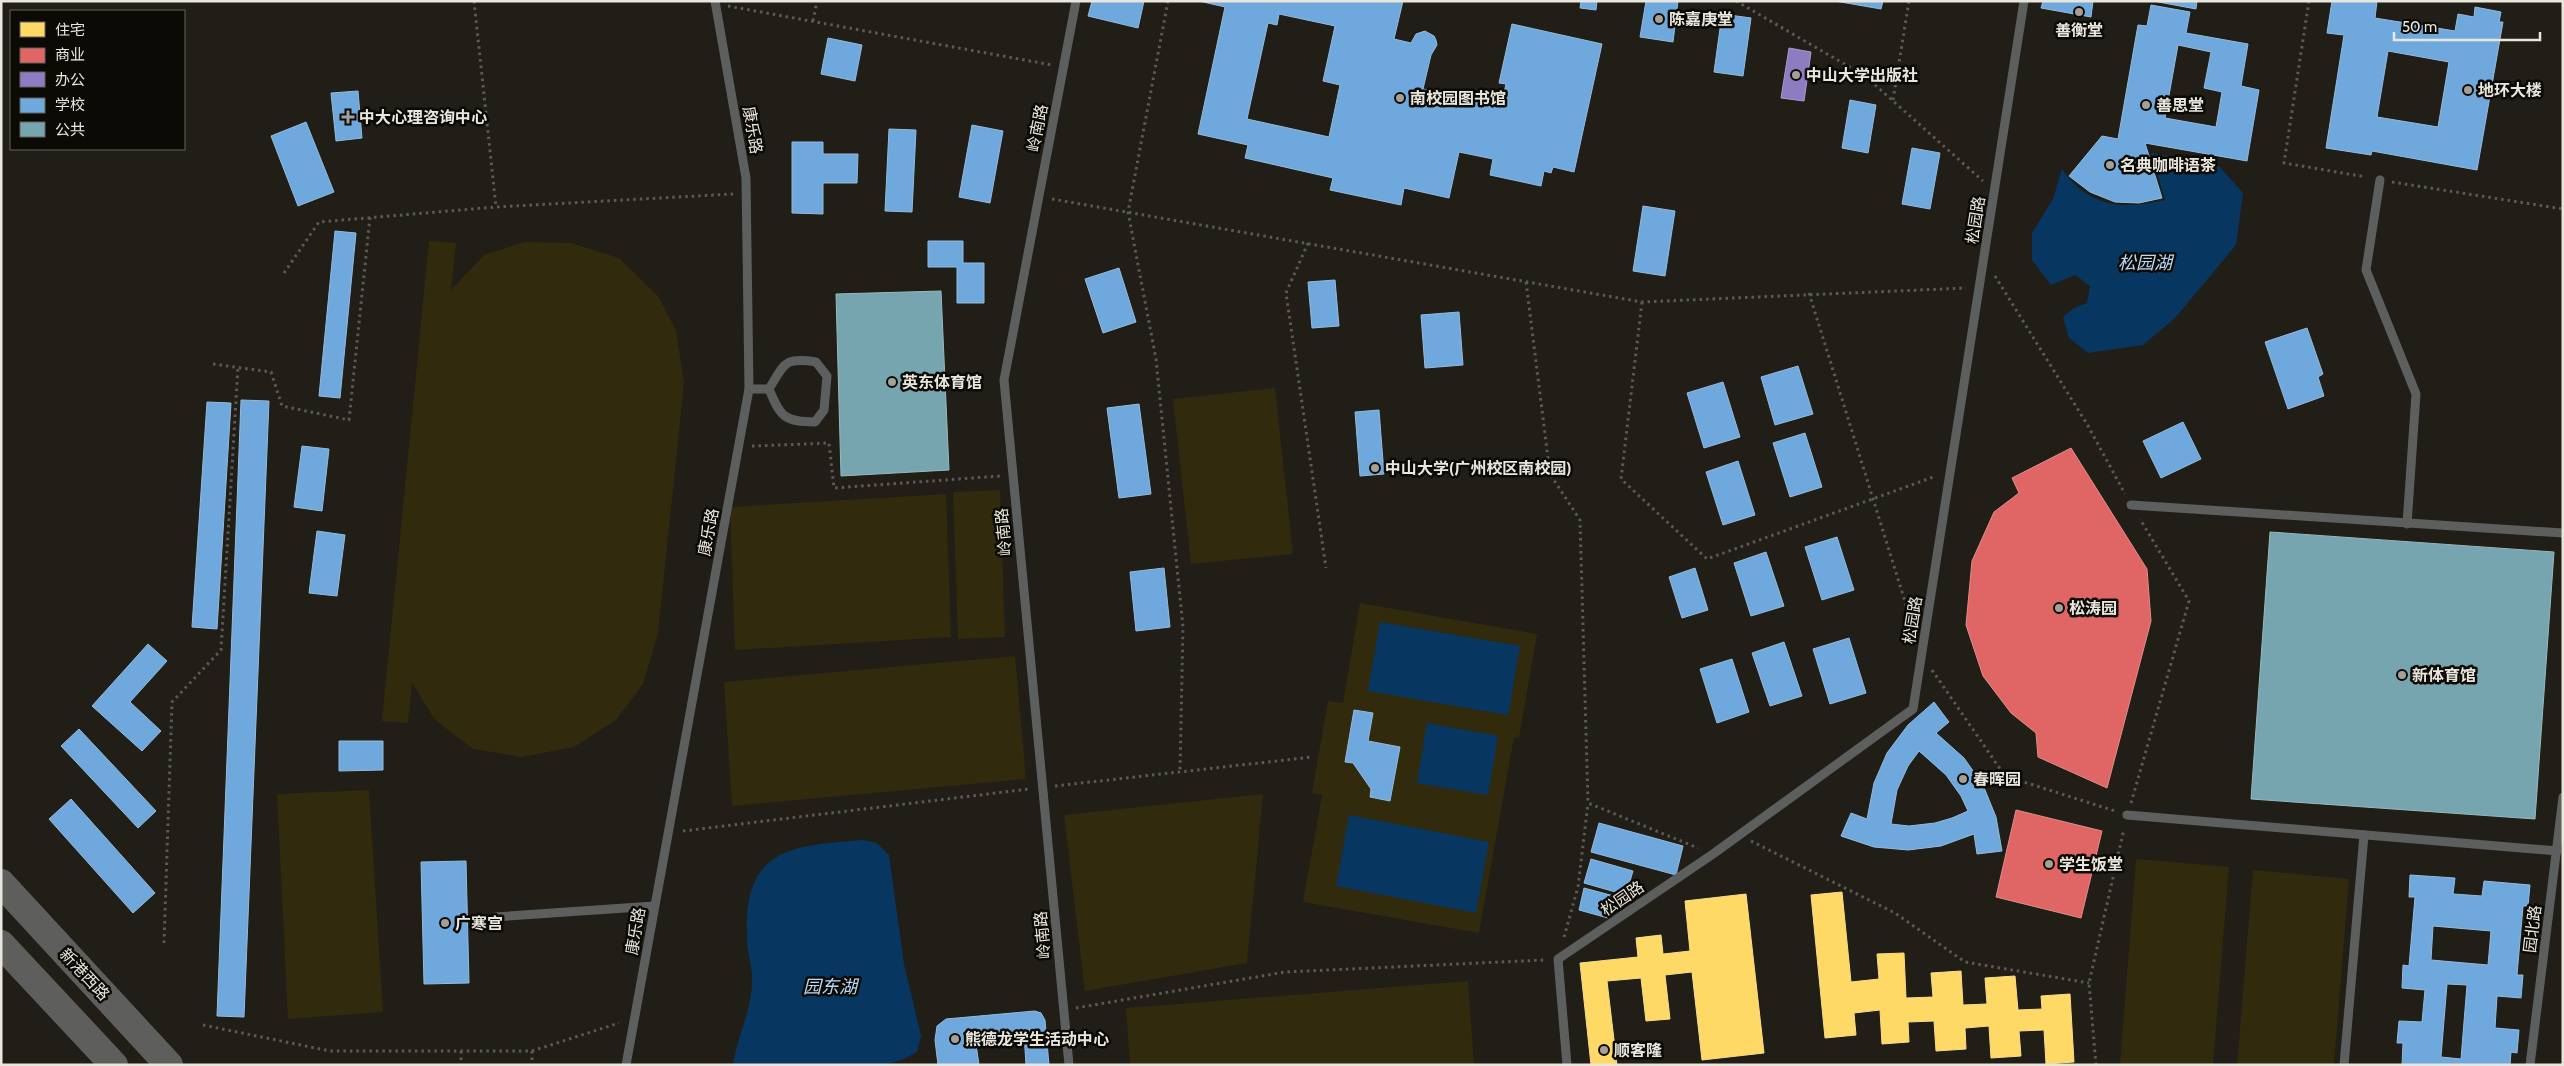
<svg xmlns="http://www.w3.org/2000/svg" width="2564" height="1066" font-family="Cabin,'Noto Sans SC',sans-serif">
  <rect width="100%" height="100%" fill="#201e16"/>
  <g fill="#312a0d">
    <polygon points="429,241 456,243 451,290 484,255 524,242 571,243 619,258 658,296 676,330 684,383 658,634 643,684 616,720 574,747 522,757 473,749 435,720 412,683 408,723 382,721"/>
    <polygon points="1275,388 1293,554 1191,564 1173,399"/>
    <polygon points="1000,490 1005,637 958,639 953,492"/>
    <polygon points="946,494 951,637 735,650 730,507"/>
    <polygon points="1360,603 1537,634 1519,738 1514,737 1479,933 1303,902 1322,795 1312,793 1328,701 1343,703"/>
    <polygon points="1015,656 1026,779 732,806 724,682"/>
    <polygon points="369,790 383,1012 288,1019 277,794"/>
    <polygon points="1263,794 1247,963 1085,991 1064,815"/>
    <polygon points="2136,859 2229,867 2213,1065 2120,1065"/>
    <polygon points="2253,870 2349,879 2334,1065 2237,1065"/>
    <polygon points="1468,981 1474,1065 1130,1065 1126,1008"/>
  </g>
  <g fill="#073761">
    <path d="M2151,153L2216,163L2243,193L2236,245L2175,318L2143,345L2088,353L2069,338L2063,317L2074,308L2087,303L2090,286L2075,275L2051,285L2032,260V233L2053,199L2062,169C2089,208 2123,210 2165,200Z"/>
    <polygon points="1380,622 1520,646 1508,715 1368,691"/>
    <polygon points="1427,723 1498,736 1488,795 1417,783"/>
    <polygon points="1349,815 1489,842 1476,913 1336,886"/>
    <path d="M863,840L877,843L889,855L904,964L921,1036L917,1052L904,1059L884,1065H733C737,1037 751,1012 752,983C753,968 747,953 747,938C743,848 789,846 863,840Z"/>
  </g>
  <g fill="#ffd966" stroke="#f8dd8a">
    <polygon points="1842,892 1851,982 1879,979 1877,954 1904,953 1906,998 1933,997 1931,973 1961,971 1963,1005 1987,1004 1985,978 2015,976 2018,1010 2042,1009 2041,996 2070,994 2074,1062 2046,1064 2044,1030 2019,1031 2021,1056 1991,1058 1989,1026 1965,1028 1966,1049 1936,1051 1934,1021 1908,1022 1909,1042 1882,1044 1880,1010 1854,1013 1856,1035 1825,1038 1811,895"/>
    <polygon points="1746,894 1764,1053 1702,1060 1692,972 1665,975 1670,1019 1646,1021 1641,978 1607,981 1617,1065 1591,1065 1580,963 1638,957 1636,938 1661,935 1663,954 1690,951 1685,901"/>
  </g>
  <g fill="#e06666" stroke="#e38d8a">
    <polygon points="2071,448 2147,569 2151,621 2107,788 2038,757 2036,733 2011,713 1983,676 1966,625 1972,561 1994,512 2019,493 2012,478"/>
    <polygon points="2016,810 2102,831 2081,918 1996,897"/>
  </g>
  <polygon fill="#8e7cc3" stroke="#a99ccb" points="1789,48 1811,52 1804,101 1781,98"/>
  <g fill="#6fa8dc" stroke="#94bbdc" fill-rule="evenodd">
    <polygon points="1092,1 1144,1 1138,28 1088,16"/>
    <path d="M1199,1H1403L1394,39L1411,43L1416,34L1425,31L1434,36L1436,40L1437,45L1431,55L1423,89L1501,106L1506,84L1499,83L1512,24L1602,44L1574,172L1553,167L1551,173L1544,171L1541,186L1490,175L1493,159L1459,152L1449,198L1404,188L1401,205L1330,190L1333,178L1245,158L1248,145L1198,134L1225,7ZM1279,14L1335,26L1323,81L1340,85L1329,137L1247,119L1268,23L1277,25Z"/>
    <polygon points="1581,1 1597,1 1596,10 1580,8"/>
    <polygon points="1646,1 1678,1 1673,42 1640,37"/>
    <polygon points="1835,1 1883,1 1881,9"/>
    <polygon points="2043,1 2093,1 2091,17 2041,8"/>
    <polygon points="2153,1 2197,1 2196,9"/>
    <path d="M2332,1H2377L2375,18L2455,31L2458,14L2474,17L2475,7L2501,12L2499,22H2503L2477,170L2372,151L2371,155L2326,148L2344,35L2327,33ZM2388,51L2449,62L2438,127L2377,117Z"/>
    <path d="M2151,5L2190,12L2186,33L2248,44L2241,86L2259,90L2247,161L2145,143L2162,198L2139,203L2115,202L2090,192L2069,176L2102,136L2118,139L2138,25L2147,26ZM2178,45L2211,52L2204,88L2222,92L2216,127L2165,118Z"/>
    <polygon points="1722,14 1751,18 1743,76 1714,72"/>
    <polygon points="828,38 862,45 855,81 821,74"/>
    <polygon points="358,91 362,138 336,141 331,93"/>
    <polygon points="1850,100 1876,105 1868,153 1842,148"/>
    <polygon points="306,122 334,192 298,206 271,136"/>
    <polygon points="972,125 1003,131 990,203 959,197"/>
    <polygon points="889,129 916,130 912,212 885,211"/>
    <polygon points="792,142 823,142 823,154 858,154 857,183 823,183 823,214 792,213"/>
    <polygon points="1912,148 1940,153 1930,209 1902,204"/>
    <polygon points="1643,206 1675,211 1665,276 1633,271"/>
    <polygon points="335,231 356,233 340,398 319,396"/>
    <polygon points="928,241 963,241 963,263 984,263 984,303 957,303 957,267 928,267"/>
    <polygon points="1119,268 1136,322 1103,333 1085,279"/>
    <polygon points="1335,280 1339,326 1312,328 1308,282"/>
    <polygon points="1459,312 1463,365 1425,368 1421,315"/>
    <polygon points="2307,328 2323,374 2318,377 2324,396 2288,409 2265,342"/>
    <polygon points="1798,366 1813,414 1775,425 1761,377"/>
    <polygon points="1723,382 1740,437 1704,448 1687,393"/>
    <polygon points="241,400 269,401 244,1017 217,1016"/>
    <polygon points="207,402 231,403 217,629 192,627"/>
    <polygon points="1139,404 1151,494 1119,498 1107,408"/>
    <polygon points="1379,410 1384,474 1360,476 1355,412"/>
    <polygon points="2183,422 2201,459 2161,478 2143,441"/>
    <polygon points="1805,433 1822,487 1790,497 1773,443"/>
    <polygon points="302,446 329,449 322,511 294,507"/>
    <polygon points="1738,461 1755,515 1723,525 1706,472"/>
    <polygon points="317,531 345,535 337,596 309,593"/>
    <polygon points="1837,537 1854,590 1822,600 1805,547"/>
    <polygon points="1766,552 1784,606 1751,616 1734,563"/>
    <polygon points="1164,568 1170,627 1136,631 1130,572"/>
    <polygon points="1695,568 1708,610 1682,618 1669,577"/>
    <polygon points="1849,638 1866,693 1830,704 1813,649"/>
    <polygon points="1784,642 1802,696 1770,706 1752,653"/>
    <polygon points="148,644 167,661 130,702 161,731 142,751 92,706"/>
    <polygon points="1732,659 1749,712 1717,723 1700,669"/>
    <path d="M1934,702L1949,722L1936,733L1964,758L1983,785L1996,817L2002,851L1977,854L1974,834L1941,846L1908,850L1874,847L1841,836L1851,813L1867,819L1874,783L1887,753L1908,725ZM1919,751L1946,775L1961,796L1968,811L1952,818L1935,823L1909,826L1891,824L1897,790L1908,766Z"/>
    <polygon points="1354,710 1373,713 1368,741 1400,747 1390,801 1370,797 1371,789 1353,763 1345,762"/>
    <polygon points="79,729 156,811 138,828 61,746"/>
    <polygon points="339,741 383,741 383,770 339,771"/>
    <polygon points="71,799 155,893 133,913 49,819"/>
    <polygon points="1599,823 1683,846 1676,875 1591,852"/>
    <polygon points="1591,859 1633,871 1626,895 1584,883"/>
    <polygon points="466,861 469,983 424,984 421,862"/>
    <path d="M2410,875L2455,878L2453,894L2482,896L2484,881L2530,885L2528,906H2523L2517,975H2523L2521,998L2497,996L2495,1028L2519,1030L2517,1053L2511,1052L2510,1065H2402L2403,1043H2397L2399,1021L2422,1022L2425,990L2402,988L2403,965L2409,966L2415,897H2409ZM2433,926L2491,931L2488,965L2431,960ZM2447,984L2467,985L2461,1059L2441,1057Z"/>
    <polygon points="1584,888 1614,896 1608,918 1579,910"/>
    <polygon points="1035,1011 1041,1013 1045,1020 1049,1065 1026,1065 1024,1033 975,1037 979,1065 938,1065 935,1040 937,1026 946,1019"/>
  </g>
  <g fill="#76a5af" stroke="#98b9bd">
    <polygon points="941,291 949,470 841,476 836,294"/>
    <polygon points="2270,532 2554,552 2535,819 2251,799"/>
  </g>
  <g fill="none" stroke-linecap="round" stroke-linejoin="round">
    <g stroke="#5b5a59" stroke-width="3" stroke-dasharray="2.5 4" stroke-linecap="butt">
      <polyline points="474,1 496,207"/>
      <polyline points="1168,1 1128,212 1156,359 1183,627 1180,770"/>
      <polyline points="1736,1 1865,76 1983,181"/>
      <polyline points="2309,1 2284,163 2366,177"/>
      <polyline points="728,6 1052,65"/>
      <polyline points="813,21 817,1"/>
      <polyline points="1893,100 1909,1"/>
      <polyline points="2392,182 2563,209"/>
      <polyline points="1052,199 1642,302 1966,288"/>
      <polyline points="1308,243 1286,293 1326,568"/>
      <polyline points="284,273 319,222 496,207 733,194"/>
      <polyline points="1995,276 2087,424 2125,494"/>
      <polyline points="1526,282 1550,474 1580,520 1588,803 1698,848"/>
      <polyline points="1809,293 1912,624"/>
      <polyline points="1642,302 1621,479 1707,559 1936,476"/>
      <polyline points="213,364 271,372 282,406 349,420 370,217"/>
      <polyline points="752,446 829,443 834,488 1000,476"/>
      <polyline points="1932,670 2005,776 2115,811"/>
      <polyline points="1055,786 1312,757"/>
      <polyline points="2131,803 2189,601 2140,519"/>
      <polyline points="683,831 1029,789"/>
      <polyline points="1751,841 1895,913 1965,962 2089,983"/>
      <polyline points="1564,937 1578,887 1588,803"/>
      <polyline points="164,943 172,702 221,650 238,367"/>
      <polyline points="1076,1008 1285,972 1544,960"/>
      <polyline points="203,1025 330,1051 532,1051 619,1023"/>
      <polyline points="461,1051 461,1065"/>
      <polyline points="532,1051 532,1065"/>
      <polyline points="2096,1065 2089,983 2124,829"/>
    </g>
    <g stroke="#5d5f5f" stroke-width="9">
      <polyline points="2380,180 2366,270 2416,394 2407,524"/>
      <path d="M749,389H769C780,416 784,422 815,422L824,410L827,376L816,362C784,357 785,363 769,389"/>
      <polyline points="2131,505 2563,533"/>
      <polyline points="2127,815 2557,851"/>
      <polyline points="495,917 654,906"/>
      <polyline points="626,1065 749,389 746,178 715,1"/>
      <polyline points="1069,1065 1004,380 1076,1"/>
      <polyline points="1567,1065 1558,959 1713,854 1913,709 2024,1"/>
      <polyline points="2344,1065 2364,835"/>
      <polyline points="2530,1065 2563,797"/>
    </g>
    <g stroke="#5e5f5d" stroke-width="28">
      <polyline points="1,883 169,1065"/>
      <polyline points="1,944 114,1065"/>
    </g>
  </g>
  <g fill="#a3a197" stroke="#0c0a05" stroke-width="2">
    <circle cx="2079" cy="12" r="5"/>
    <circle cx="1659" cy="19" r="5"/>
    <circle cx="1796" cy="75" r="5"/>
    <circle cx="2468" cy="90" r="5"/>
    <circle cx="1400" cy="98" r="5"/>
    <circle cx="2146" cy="105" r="5"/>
    <path d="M345.5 109.5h5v5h5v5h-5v5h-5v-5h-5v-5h5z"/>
    <circle cx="2110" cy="165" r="5"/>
    <circle cx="892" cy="382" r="5"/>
    <circle cx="1375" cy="468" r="5"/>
    <circle cx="2059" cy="608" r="5"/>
    <circle cx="2402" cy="675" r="5"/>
    <circle cx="1963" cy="779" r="5"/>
    <circle cx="2049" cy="864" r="5"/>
    <circle cx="445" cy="923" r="5"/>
    <circle cx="955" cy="1039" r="5"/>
    <circle cx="1604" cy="1050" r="5"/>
  </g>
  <g text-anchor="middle" stroke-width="5" stroke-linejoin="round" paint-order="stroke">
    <g font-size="16" font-weight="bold" fill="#e9e7dd" stroke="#0c0a05" text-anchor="start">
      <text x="1669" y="25">陈嘉庚堂</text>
      <text x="2079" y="36" text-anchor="middle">善衡堂</text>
      <text x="1806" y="81">中山大学出版社</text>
      <text x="2478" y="96">地环大楼</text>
      <text x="1410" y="104">南校园图书馆</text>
      <text x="2156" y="111">善思堂</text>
      <text x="359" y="123">中大心理咨询中心</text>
      <text x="2120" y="171">名典咖啡语茶</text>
      <text x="902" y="388">英东体育馆</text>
      <text x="1385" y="474">中山大学(广州校区南校园)</text>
      <text x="2069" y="614">松涛园</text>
      <text x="2412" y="681">新体育馆</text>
      <text x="1973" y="785">春晖园</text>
      <text x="2059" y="870">学生饭堂</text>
      <text x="455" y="929">广寒宫</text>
      <text x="965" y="1045">熊德龙学生活动中心</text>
      <text x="1614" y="1056">顺客隆</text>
    </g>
    <g font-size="16" fill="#e9e7dd" stroke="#0c0a05">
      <text transform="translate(1037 128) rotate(-79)" y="6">岭南路</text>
      <text transform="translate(753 130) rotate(80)" y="6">康乐路</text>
      <text transform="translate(1975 220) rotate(-81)" y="6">松园路</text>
      <text transform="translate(708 532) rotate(-79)" y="6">康乐路</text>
      <text transform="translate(1003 532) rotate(-95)" y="6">岭南路</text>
      <text transform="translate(1912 620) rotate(-81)" y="6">松园路</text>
      <text transform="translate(1622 898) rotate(-34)" y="6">松园路</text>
      <text transform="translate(2532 929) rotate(-83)" y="6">园北路</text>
      <text transform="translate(635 931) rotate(-80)" y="6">康乐路</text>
      <text transform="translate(1042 935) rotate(-95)" y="6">岭南路</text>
      <text transform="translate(85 974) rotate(47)" y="6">新港西路</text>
    </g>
    <g font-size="18" font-style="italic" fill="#b9d9fc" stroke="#0c0a05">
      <text x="2145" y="269">松园湖</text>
      <text x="830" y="993">园东湖</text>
    </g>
  </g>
  <rect width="2564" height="1066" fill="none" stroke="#e9e7dd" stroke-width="5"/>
  <rect x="10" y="10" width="175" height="140" fill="#0c0a05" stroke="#64625b"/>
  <rect x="20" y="22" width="25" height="15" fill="#ffd966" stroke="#64625b"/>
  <text x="55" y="35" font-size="15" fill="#e9e7dd">住宅</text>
  <rect x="20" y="48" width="25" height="15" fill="#e06666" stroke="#64625b"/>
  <text x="55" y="60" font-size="15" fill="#e9e7dd">商业</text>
  <rect x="20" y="72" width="25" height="15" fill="#8e7cc3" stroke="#64625b"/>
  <text x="55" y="85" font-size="15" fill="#e9e7dd">办公</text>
  <rect x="20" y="98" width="25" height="15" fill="#6fa8dc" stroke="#64625b"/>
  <text x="55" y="110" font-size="15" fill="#e9e7dd">学校</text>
  <rect x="20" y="122" width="25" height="15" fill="#76a5af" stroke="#64625b"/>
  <text x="55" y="135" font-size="15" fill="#e9e7dd">公共</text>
  <path d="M2394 32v8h146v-8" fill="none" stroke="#e9e7dd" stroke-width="2.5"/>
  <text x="2402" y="32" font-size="15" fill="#e9e7dd" stroke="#0c0a05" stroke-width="4" paint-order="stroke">50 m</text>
</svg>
